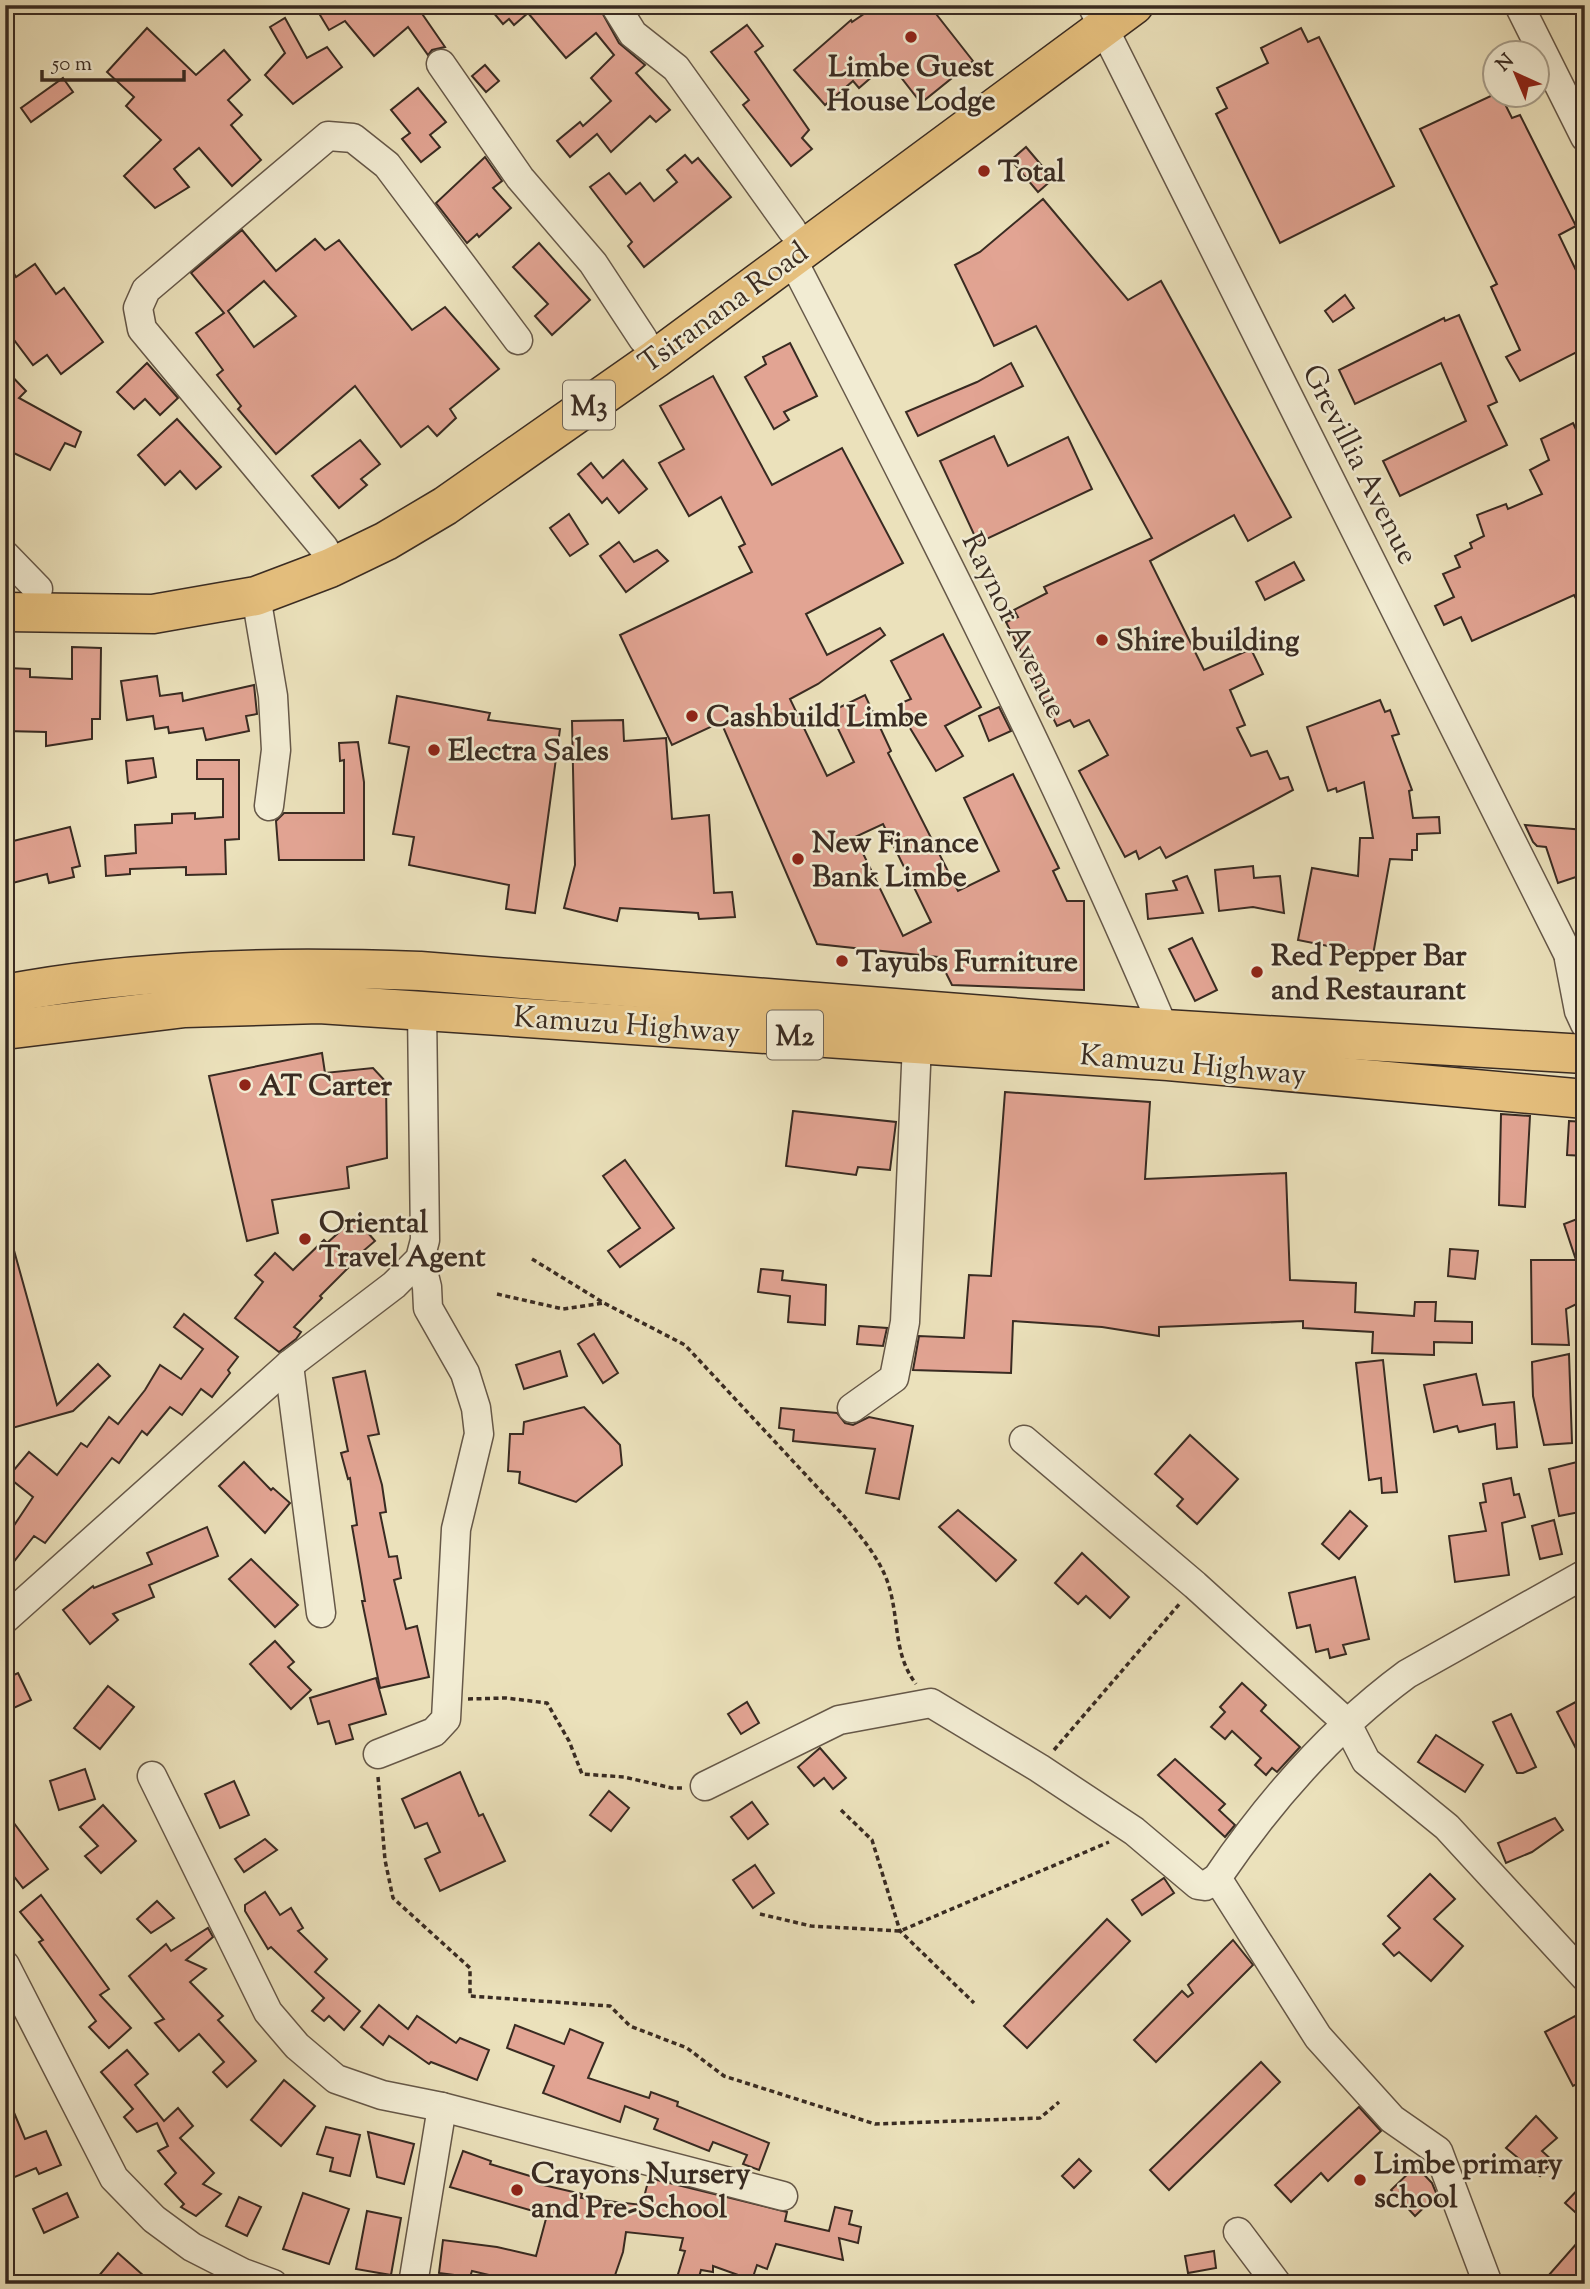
<svg xmlns="http://www.w3.org/2000/svg" width="1590" height="2289" font-family="'Sorts Mill Goudy',serif">
  <rect width="100%" height="100%" fill="#ebe1bb"/>
  <filter id="stains"><feTurbulence type="fractalNoise" baseFrequency=".00286" numOctaves="4"/><feColorMatrix values="0 0 0 0 .2 0 0 0 0 .09 0 0 0 0 .02 0 0 0 .5 -.17"/></filter>
  <radialGradient id="worn" r=".72"><stop offset=".6" stop-color="#630" stop-opacity="0"/><stop offset="1" stop-color="#630" stop-opacity=".3"/></radialGradient>
  <g fill="#e2a493" stroke="#392b22" stroke-width="2" fill-rule="evenodd">
    <polygon points="314,5 416,5 445,47 432,50 428,55 408,27 374,56 345,21 329,30"/>
    <polygon points="487,5 599,7 619,43 645,65 636,73 670,110 656,122 650,116 611,152 597,134 570,157 557,141 580,122 583,126 611,101 591,78 614,55 596,33 566,58 528,13 514,25 509,19 503,24"/>
    <polygon points="877,5 929,5 973,61 921,103 889,62 859,88 853,81 825,105 794,70 851,20 852,22"/>
    <polygon points="285,18 307,58 327,47 342,67 293,104 265,75 285,53 270,27"/>
    <polygon points="747,25 763,46 755,52 809,130 802,138 812,149 791,166 743,105 749,100 711,52"/>
    <polygon points="147,28 196,75 224,50 250,80 228,100 242,115 231,125 261,160 232,186 199,148 174,169 189,187 155,208 124,176 161,140 126,106 134,97 107,72"/>
    <polygon points="1301,28 1308,42 1319,37 1394,186 1280,243 1216,114 1227,108 1217,88 1268,63 1261,48"/>
    <polygon points="485,65 499,81 486,92 472,76"/>
    <polygon points="63,78 73,92 31,122 21,108"/>
    <polygon points="418,88 446,122 430,135 440,147 421,162 402,139 410,133 391,110"/>
    <polygon points="1495,94 1500,94 1512,118 1520,115 1576,226 1559,235 1585,289 1585,348 1520,381 1506,357 1520,350 1491,287 1497,284 1420,129"/>
    <polygon points="1026,147 1053,179 1038,192 1011,160"/>
    <polygon points="685,155 692,163 698,158 731,197 644,267 628,246 632,242 590,187 609,173 626,194 640,183 654,201 677,182 667,170"/>
    <polygon points="485,157 502,181 493,188 511,208 479,237 477,234 467,243 436,203"/>
    <polygon points="1043,199 1128,300 1161,281 1291,517 1248,541 1234,515 1150,561 1204,670 1251,649 1263,674 1230,690 1245,725 1237,728 1251,756 1267,751 1280,779 1288,777 1293,790 1166,858 1160,847 1139,859 1136,851 1125,857 1079,771 1108,755 1089,720 1074,727 1070,720 1057,726 1006,622 1018,617 1014,610 1047,593 1044,587 1152,538 1036,326 994,346 955,265 980,252"/>
    <path d="M242,230L276,271L315,239L325,250L339,240L412,330L445,307L499,369L450,409L456,418L437,436L428,426L401,447L355,386L276,454L238,409L241,406L217,375L223,370L196,333L224,313L191,273ZM264,281L296,316L254,347L228,311Z"/>
    <polygon points="539,243 590,300 552,335 535,316 548,304 513,267"/>
    <polygon points="5,258 16,277 35,264 56,294 64,288 103,342 61,374 47,355 33,365 5,328"/>
    <polygon points="1345,295 1354,308 1333,322 1325,311"/>
    <polygon points="1459,315 1497,402 1488,406 1507,445 1400,496 1383,461 1466,421 1441,363 1355,404 1339,370 1444,318 1445,321"/>
    <polygon points="790,343 817,396 784,412 789,420 774,429 745,377 766,364 763,357"/>
    <polygon points="147,363 178,398 160,415 145,399 134,409 117,392"/>
    <polygon points="1011,363 1023,386 918,436 906,412 977,382"/>
    <polygon points="5,369 26,391 19,398 81,432 75,447 65,443 50,470 5,449 12,440 5,433"/>
    <path d="M713,376L772,485L842,448L903,563L806,614L827,655L880,628L885,635L818,684L790,699L827,776L854,762L830,712L865,695L891,751L888,753L958,891L999,871L964,798L1013,774L1059,868L1053,871L1067,901H1084V990L952,985L938,957L817,944L721,722L672,745L620,635L752,572L739,547L745,544L721,497L689,516L659,463L684,449L660,406ZM883,824L931,922L903,936L855,837Z"/>
    <polygon points="177,419 221,467 196,489 180,471 165,485 138,455"/>
    <polygon points="1573,423 1579,436 1585,433 1585,615 1574,595 1472,641 1461,617 1444,625 1435,606 1454,597 1443,574 1460,567 1455,556 1472,548 1470,543 1484,536 1477,515 1506,504 1508,509 1542,494 1530,470 1549,460 1541,439"/>
    <polygon points="994,436 1008,466 1068,437 1092,489 978,543 940,461"/>
    <polygon points="360,440 380,464 361,479 367,485 339,508 312,476"/>
    <polygon points="623,460 647,489 619,513 607,498 602,503 578,474 591,463 603,478"/>
    <polygon points="569,514 588,544 570,556 550,528"/>
    <polygon points="619,542 634,562 657,550 668,561 626,592 600,556"/>
    <polygon points="1294,562 1304,580 1265,600 1256,582"/>
    <polygon points="943,634 981,707 945,726 963,756 936,771 910,728 901,703 911,699 891,661"/>
    <polygon points="72,647 101,648 100,719 92,719 92,739 46,746 46,732 5,731 8,668 30,669 30,677 72,679"/>
    <polygon points="157,676 160,696 182,693 183,701 254,685 257,714 246,716 249,731 206,740 203,728 169,733 168,727 155,729 153,716 127,720 121,681"/>
    <polygon points="397,696 490,713 488,720 560,729 535,913 506,909 509,885 409,865 414,837 393,834 409,747 389,743"/>
    <polygon points="1380,700 1385,712 1390,710 1399,734 1392,736 1412,790 1409,791 1413,818 1439,817 1440,833 1417,834 1417,850 1412,850 1412,860 1390,859 1373,955 1298,940 1312,868 1358,876 1360,838 1373,838 1364,782 1337,792 1336,788 1328,791 1307,727"/>
    <polygon points="999,707 1011,731 989,741 979,716"/>
    <polygon points="623,720 624,741 666,738 672,819 709,815 714,893 732,892 735,917 699,919 698,913 620,908 617,921 564,908 575,865 572,721"/>
    <polygon points="358,742 364,782 364,860 279,860 276,821 284,813 344,813 344,760 340,761 339,743"/>
    <polygon points="153,758 156,777 128,783 126,761"/>
    <polygon points="197,760 239,760 239,839 225,840 226,874 186,875 186,867 130,869 130,874 106,876 105,856 136,853 135,825 172,823 172,814 195,813 195,819 223,817 223,779 197,779"/>
    <polygon points="1525,825 1585,830 1585,874 1558,883 1546,847 1537,846 1533,842"/>
    <polygon points="70,827 80,866 72,868 74,877 49,883 47,874 5,885 5,843"/>
    <polygon points="1253,866 1254,878 1280,876 1284,913 1253,907 1219,911 1215,870"/>
    <polygon points="1187,876 1203,913 1148,919 1146,894 1177,890 1173,881"/>
    <polygon points="1192,938 1217,990 1195,1001 1169,949"/>
    <polygon points="322,1053 325,1073 373,1068 386,1082 387,1158 347,1167 349,1188 272,1200 278,1233 247,1241 209,1076"/>
    <polygon points="1005,1092 1150,1102 1145,1179 1286,1173 1290,1280 1356,1283 1355,1312 1414,1316 1415,1302 1436,1302 1435,1321 1472,1322 1472,1343 1434,1342 1434,1355 1372,1353 1373,1332 1303,1328 1303,1321 1159,1327 1159,1336 1102,1327 1013,1321 1011,1373 913,1370 919,1336 964,1338 969,1275 991,1276"/>
    <polygon points="793,1111 896,1122 890,1170 858,1167 856,1175 786,1166"/>
    <polygon points="1501,1114 1530,1116 1525,1207 1499,1205"/>
    <polygon points="1569,1121 1585,1122 1585,1156 1567,1155"/>
    <polygon points="625,1160 674,1228 620,1267 608,1251 640,1228 603,1176"/>
    <polygon points="1585,1216 1585,1300 1566,1309 1569,1345 1532,1344 1531,1260 1576,1260 1564,1224"/>
    <polygon points="355,1218 375,1241 348,1264 350,1266 320,1296 322,1298 294,1327 301,1332 296,1339 279,1352 235,1318 263,1282 255,1275 275,1253 293,1270 324,1240 327,1243"/>
    <polygon points="5,1236 10,1236 57,1405 98,1364 110,1376 73,1411 5,1430"/>
    <polygon points="1450,1249 1478,1251 1475,1279 1448,1276"/>
    <polygon points="761,1269 783,1271 782,1280 826,1285 825,1325 788,1322 790,1296 758,1292"/>
    <polygon points="184,1314 238,1357 228,1370 230,1373 212,1397 201,1389 182,1415 170,1407 147,1435 142,1431 119,1463 112,1458 45,1543 34,1536 5,1573 5,1539 33,1497 8,1477 29,1452 57,1475 81,1443 87,1447 109,1417 118,1424 145,1390 160,1365 181,1379 203,1349 174,1327"/>
    <polygon points="859,1326 887,1328 883,1346 857,1344"/>
    <polygon points="594,1334 618,1373 603,1383 578,1344"/>
    <polygon points="560,1351 567,1376 524,1389 516,1365"/>
    <polygon points="1569,1354 1572,1443 1544,1445 1533,1396 1532,1362"/>
    <polygon points="1383,1360 1397,1492 1382,1493 1381,1478 1369,1480 1356,1363"/>
    <polygon points="365,1371 379,1434 368,1436 382,1485 386,1512 380,1513 389,1557 397,1556 401,1578 394,1580 406,1629 417,1626 429,1677 380,1688 362,1601 365,1601 352,1526 357,1525 350,1478 348,1479 341,1453 348,1451 333,1378"/>
    <polygon points="1476,1374 1483,1405 1514,1402 1517,1447 1497,1449 1495,1424 1459,1432 1457,1426 1434,1432 1424,1385"/>
    <polygon points="584,1407 620,1445 622,1465 576,1502 519,1483 520,1472 508,1471 510,1434 523,1434 524,1422"/>
    <polygon points="781,1408 837,1413 845,1423 853,1425 869,1417 913,1426 899,1499 866,1493 875,1449 793,1441 794,1430 779,1428"/>
    <polygon points="1190,1435 1238,1479 1197,1524 1177,1506 1183,1499 1155,1474"/>
    <polygon points="1585,1460 1585,1511 1559,1516 1549,1469"/>
    <polygon points="244,1462 271,1490 273,1488 290,1503 265,1533 219,1486"/>
    <polygon points="1511,1478 1514,1495 1519,1494 1525,1517 1502,1523 1509,1575 1455,1582 1449,1536 1486,1531 1480,1503 1486,1502 1483,1484"/>
    <polygon points="958,1510 1016,1560 996,1581 939,1527"/>
    <polygon points="1350,1511 1367,1526 1339,1559 1322,1544"/>
    <polygon points="1554,1520 1562,1554 1540,1559 1532,1526"/>
    <polygon points="207,1527 218,1556 149,1585 154,1597 113,1614 118,1620 90,1644 63,1610 93,1586 94,1588 152,1564 147,1553"/>
    <polygon points="1082,1553 1129,1597 1110,1618 1086,1596 1078,1604 1055,1583"/>
    <polygon points="251,1559 298,1605 275,1627 229,1579"/>
    <polygon points="1355,1577 1369,1639 1343,1645 1346,1654 1330,1658 1328,1649 1316,1652 1310,1625 1297,1628 1289,1593"/>
    <polygon points="275,1641 294,1662 288,1667 311,1690 291,1709 250,1664"/>
    <polygon points="18,1673 31,1700 5,1712 5,1679"/>
    <polygon points="376,1678 386,1714 349,1725 353,1739 336,1744 329,1721 318,1724 310,1698"/>
    <polygon points="1242,1683 1266,1705 1261,1711 1300,1747 1277,1772 1272,1768 1266,1775 1255,1765 1261,1758 1232,1731 1225,1739 1211,1727 1225,1712 1220,1707"/>
    <polygon points="108,1686 134,1707 100,1749 74,1728"/>
    <polygon points="1585,1697 1585,1766 1557,1712"/>
    <polygon points="747,1702 759,1723 741,1734 728,1714"/>
    <polygon points="1511,1714 1536,1767 1523,1773 1517,1773 1493,1722"/>
    <polygon points="1436,1735 1483,1765 1465,1792 1418,1762"/>
    <polygon points="820,1748 846,1778 833,1789 824,1778 814,1786 798,1767"/>
    <polygon points="1175,1759 1225,1804 1219,1810 1235,1825 1225,1837 1158,1775"/>
    <polygon points="85,1769 95,1799 59,1810 50,1781"/>
    <polygon points="460,1772 479,1816 483,1814 505,1861 440,1891 425,1859 440,1852 427,1823 415,1828 402,1799"/>
    <polygon points="234,1781 249,1815 220,1828 205,1794"/>
    <polygon points="609,1791 629,1808 611,1831 590,1815"/>
    <polygon points="752,1802 768,1824 748,1839 731,1817"/>
    <polygon points="103,1805 136,1841 101,1873 85,1856 98,1846 80,1827"/>
    <polygon points="5,1811 48,1869 23,1888 5,1865"/>
    <polygon points="1555,1818 1563,1830 1532,1852 1506,1863 1498,1843"/>
    <polygon points="265,1839 277,1850 244,1872 235,1859"/>
    <polygon points="755,1865 774,1893 753,1908 733,1880"/>
    <polygon points="1430,1874 1455,1899 1434,1919 1463,1946 1431,1981 1399,1952 1394,1956 1383,1944 1400,1928 1388,1916"/>
    <polygon points="1164,1878 1174,1893 1142,1915 1132,1900"/>
    <polygon points="265,1892 280,1915 291,1908 303,1928 298,1931 327,1959 315,1972 360,2011 344,2030 329,2016 324,2021 312,2011 324,1998 271,1947 268,1949 245,1911 245,1905"/>
    <polygon points="41,1895 109,1989 100,1995 131,2028 109,2048 89,2027 96,2021 39,1942 43,1940 20,1912"/>
    <polygon points="157,1901 174,1918 151,1933 137,1919"/>
    <polygon points="1107,1919 1130,1941 1027,2048 1004,2026"/>
    <polygon points="208,1928 213,1937 186,1960 206,1969 190,1982 223,2016 218,2020 256,2061 227,2087 213,2072 224,2062 199,2034 179,2051 155,2023 164,2019 129,1976 166,1944 171,1951"/>
    <polygon points="1233,1940 1253,1965 1156,2062 1134,2040 1182,1991 1188,1997 1193,1993 1188,1985"/>
    <polygon points="379,2005 408,2029 417,2016 456,2043 460,2038 489,2050 477,2080 431,2062 429,2064 389,2036 383,2045 361,2027"/>
    <polygon points="1575,2016 1585,2034 1585,2080 1573,2086 1545,2032"/>
    <polygon points="515,2025 564,2044 570,2029 603,2043 588,2078 649,2098 651,2092 678,2102 677,2106 769,2143 759,2170 743,2164 747,2155 713,2142 709,2151 654,2129 658,2119 625,2106 620,2122 543,2093 554,2066 507,2048"/>
    <polygon points="127,2050 148,2074 135,2085 164,2121 178,2108 193,2126 180,2138 214,2173 203,2184 221,2194 196,2216 181,2207 184,2204 165,2184 176,2173 158,2151 168,2146 157,2123 137,2132 124,2117 133,2109 101,2072"/>
    <polygon points="1261,2062 1280,2082 1169,2190 1150,2170"/>
    <polygon points="284,2080 315,2106 281,2146 251,2120"/>
    <polygon points="5,2091 25,2139 46,2131 61,2165 39,2174 36,2168 10,2179 5,2167"/>
    <polygon points="1359,2107 1381,2131 1328,2181 1321,2173 1291,2202 1275,2185"/>
    <polygon points="1536,2116 1557,2138 1542,2151 1553,2161 1540,2176 1506,2148"/>
    <polygon points="326,2127 360,2135 350,2176 330,2171 333,2158 317,2154"/>
    <polygon points="368,2132 414,2144 404,2184 377,2177"/>
    <polygon points="463,2151 491,2161 490,2164 540,2179 539,2184 582,2194 581,2198 642,2205 649,2178 787,2212 785,2221 829,2231 835,2207 852,2211 849,2224 861,2227 858,2243 839,2238 843,2260 776,2244 767,2269 757,2265 752,2280 713,2266 713,2272 701,2270 697,2284 675,2284 685,2251 680,2250 683,2238 626,2232 623,2252 612,2284 527,2284 472,2271 470,2277 439,2273 443,2240 497,2247 536,2256 547,2215 450,2187"/>
    <polygon points="1079,2159 1091,2171 1074,2188 1062,2176"/>
    <polygon points="1416,2166 1432,2183 1437,2195 1415,2216 1391,2190"/>
    <polygon points="1585,2182 1585,2221 1565,2203"/>
    <polygon points="67,2193 78,2217 44,2233 33,2209"/>
    <polygon points="303,2193 349,2209 329,2264 283,2249"/>
    <polygon points="239,2197 261,2207 247,2236 226,2226"/>
    <polygon points="367,2211 401,2218 391,2275 356,2269"/>
    <polygon points="1585,2234 1585,2284 1541,2284"/>
    <polygon points="1214,2251 1216,2268 1188,2273 1185,2256"/>
    <polygon points="118,2253 153,2284 92,2284"/>
  </g>
  <g fill="none" stroke-linecap="round" stroke-linejoin="round">
    <defs>
      <g id="minor">
        <polyline points="615,5 633,34 676,68 792,230"/>
        <polyline points="1092,5 1568,954 1585,977"/>
        <polyline points="1519,5 1585,137"/>
        <polyline points="441,64 520,178 593,263 643,339"/>
        <path d="M791,257C922,511 1052,765 1164,1029"/>
        <polyline points="324,548 142,329 138,308 146,290 328,136 353,138 387,165 518,340"/>
        <polyline points="5,555 38,589"/>
        <polyline points="256,596 273,696 276,750 269,806"/>
        <polyline points="1569,959 1579,1011 1585,1024"/>
        <polyline points="289,1365 321,1613"/>
        <polyline points="852,1408 894,1378 905,1322 917,1043"/>
        <polyline points="1024,1440 1195,1585 1346,1722 1366,1761 1447,1827 1585,1977"/>
        <polyline points="5,1619 289,1365 394,1285 420,1259 425,1240 422,1010"/>
        <polyline points="378,1754 434,1732 446,1719 456,1529 479,1434 476,1408 465,1373 428,1308 427,1287 420,1259"/>
        <polyline points="152,1776 268,2012 297,2046 336,2079 382,2095 442,2107 783,2196"/>
        <path d="M705,1786L839,1720L931,1703L1039,1768L1134,1831L1198,1885L1205,1886L1217,1878C1270,1800 1331,1730 1407,1674L1585,1574"/>
        <polyline points="1217,1878 1318,2037 1392,2119 1438,2151 1488,2284"/>
        <polyline points="5,1965 114,2178 154,2219 192,2247 243,2273 273,2284"/>
        <polyline points="1238,2232 1277,2284"/>
        <polyline points="413,2284 442,2107"/>
      </g>
      <g id="highway">
        <polyline points="5,612 153,614 256,596 330,568 386,541 445,506 655,359 1134,5"/>
        <path d="M5,994C141,968 282,966 420,971L1164,1029L1585,1054"/>
        <polyline points="5,1030 185,1008 319,1004 1168,1061 1585,1099"/>
      </g>
    </defs>
    <use href="#minor" stroke="#665848" stroke-width="31"/>
    <use href="#highway" stroke="#392b22" stroke-width="41"/>
    <g stroke="#392b22" stroke-width="3.5" stroke-dasharray="5 3.5" stroke-linecap="butt">
      <path d="M532,1259L604,1303L685,1345L844,1516C862,1538 883,1562 890,1590C899,1623 894,1655 916,1684"/>
      <polyline points="497,1294 563,1309 604,1303"/>
      <polyline points="468,1699 506,1698 547,1703 569,1741 582,1774 624,1777 672,1788 684,1788"/>
      <polyline points="1054,1750 1181,1602"/>
      <polyline points="378,1777 385,1860 393,1898 470,1968 470,1996 610,2006 630,2026 687,2048 724,2076 875,2124 1040,2118 1059,2102"/>
      <polyline points="841,1810 872,1840 900,1931 974,2003"/>
      <polyline points="760,1914 811,1926 900,1931 1109,1842"/>
    </g>
    <use href="#minor" stroke="#f2ecd3" stroke-width="28"/>
    <use href="#highway" stroke="#e6c07e" stroke-width="38"/>
  </g>
  <g fill="#8f2418" stroke="#f2ecd3" stroke-width="2.5">
    <circle cx="911" cy="37" r="7"/>
    <circle cx="984" cy="171" r="7"/>
    <circle cx="1102" cy="640" r="7"/>
    <circle cx="692" cy="716" r="7"/>
    <circle cx="434" cy="750" r="7"/>
    <circle cx="798" cy="859" r="7"/>
    <circle cx="842" cy="961" r="7"/>
    <circle cx="1257" cy="972" r="7"/>
    <circle cx="245" cy="1085" r="7"/>
    <circle cx="305" cy="1239" r="7"/>
    <circle cx="1360" cy="2180" r="7"/>
    <circle cx="517" cy="2190" r="7"/>
  </g>
  <g text-anchor="middle" stroke-width="5" stroke-linejoin="round" paint-order="stroke">
    <g fill="#f2ecd3" stroke="#706557" stroke-width="2">
      <rect x="563" y="380.5" width="52" height="49" rx="5"/>
      <rect x="767" y="1010.5" width="56" height="49" rx="5"/>
    </g>
    <g font-size="28" font-weight="bold" fill="#392b22">
      <text x="589" y="415">M3</text>
      <text x="795" y="1045">M2</text>
    </g>
    <g font-size="30" font-weight="bold" fill="#392b22" stroke="#f2ecd3" text-anchor="start">
      <text x="911" y="76" text-anchor="middle">Limbe Guest<tspan x="911" dy="34">House Lodge</tspan></text>
      <text x="998" y="181">Total</text>
      <text x="1116" y="650">Shire building</text>
      <text x="706" y="726">Cashbuild Limbe</text>
      <text x="448" y="760">Electra Sales</text>
      <text x="812" y="852">New Finance<tspan x="812" dy="34">Bank Limbe</tspan></text>
      <text x="1271" y="965">Red Pepper Bar<tspan x="1271" dy="34">and Restaurant</tspan></text>
      <text x="856" y="971">Tayubs Furniture</text>
      <text x="259" y="1095">AT Carter</text>
      <text x="319" y="1232">Oriental<tspan x="319" dy="34">Travel Agent</tspan></text>
      <text x="1374" y="2173">Limbe primary<tspan x="1374" dy="34">school</tspan></text>
      <text x="531" y="2183">Crayons Nursery<tspan x="531" dy="34">and Pre-School</tspan></text>
    </g>
    <g font-size="30" fill="#392b22" stroke="#f2ecd3">
      <text transform="translate(723 307) rotate(-36)" y="10">Tsiranana Road</text>
      <text transform="translate(1361 464) rotate(63)" y="10">Grevillia Avenue</text>
      <text transform="translate(1015 625) rotate(64)" y="10">Raynor Avenue</text>
      <text transform="translate(627 1024) rotate(4)" y="10">Kamuzu Highway</text>
      <text transform="translate(1193 1064) rotate(5)" y="10">Kamuzu Highway</text>
    </g>
  </g>
  <rect width="1590" height="2289" fill="none" stroke="#ebe1bb" stroke-width="28"/>
  <rect x="7" y="7" width="1576" height="2275" fill="none" stroke="#392b22" stroke-width="3.5"/>
  <rect x="14" y="14" width="1562" height="2261" fill="none" stroke="#392b22" stroke-width="2"/>
  <g transform="translate(1516 74) rotate(316)"><circle r="33" fill="#f2ecd3" stroke="#a89f8c" stroke-width="2"/>
  <path d="M0-5L12 26L0 18L-12 26Z" fill="#8f2418"/>
  <text y="-10" font-size="19" font-weight="bold" text-anchor="middle" fill="#392b22">N</text>
  </g>
  <path d="M42 70v10h142v-10" fill="none" stroke="#392b22" stroke-width="3.5"/>
  <text x="52" y="70" font-size="21" fill="#392b22" stroke="#f2ecd3" stroke-width="5" paint-order="stroke">50 m</text>
  <rect width="100%" height="100%" filter="url(#stains)"/>
  <rect width="100%" height="100%" fill="url(#worn)"/>
</svg>
